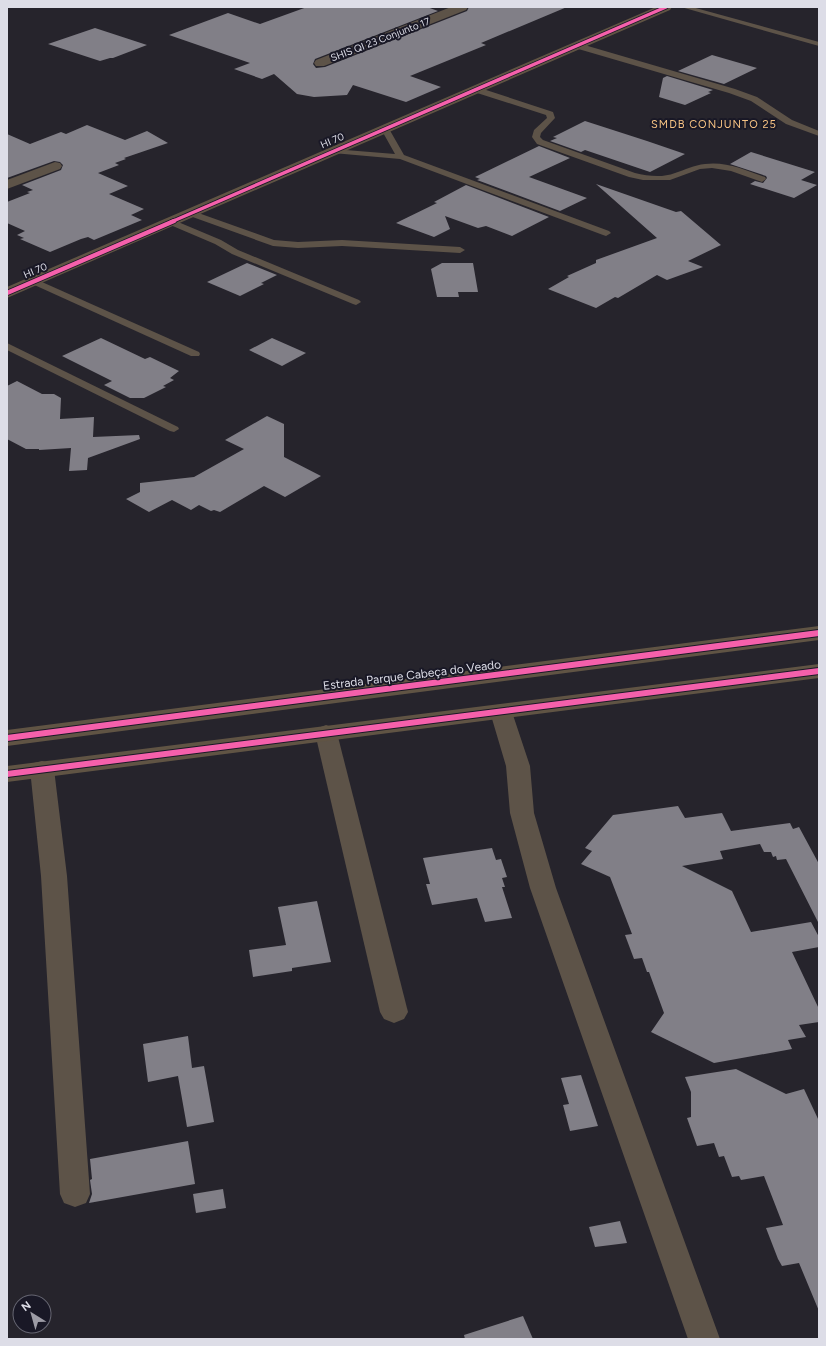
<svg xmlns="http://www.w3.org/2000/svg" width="826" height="1346" font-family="Figtree,sans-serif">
  <rect width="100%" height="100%" fill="#26242c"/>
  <g fill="#817f87">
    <polygon points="307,7 427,7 438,11 315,59 313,64 316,68 325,67 467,11 469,7 567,7 481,43 486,45 410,76 441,87 406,102 353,85 347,95 314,97 297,94 274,74 262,79 234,69 250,63 169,35 228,13 260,24"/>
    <polygon points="95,28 147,45 113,58 110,58 100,61 48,44"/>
    <polygon points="712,55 757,68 724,84 678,71"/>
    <polygon points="667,76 713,90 708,92 711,93 685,105 659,97 663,78"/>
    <polygon points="585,121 647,141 685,154 650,172 585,150 581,152 550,141 557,138 553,137"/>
    <polygon points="87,125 125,140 147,131 168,143 124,158 126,159 115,163 119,165 98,173 128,186 109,194 144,209 131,215 142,220 94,240 88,237 81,239 50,252 20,239 24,238 17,235 25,231 7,223 7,202 30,193 27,192 33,190 22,185 61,170 63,165 60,162 54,161 7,178 7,134 30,144 61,132 66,134"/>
    <polygon points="539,146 570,158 529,177 587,198 560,211 477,180 480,179 475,177"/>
    <polygon points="751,152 815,172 801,180 817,185 794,198 750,184 755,181 763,183 767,178 766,176 730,164"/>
    <polygon points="596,184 676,212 681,211 721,245 688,261 703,267 667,280 657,275 618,298 615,297 596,308 548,289 569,277 567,276 596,263 596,260 657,238"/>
    <polygon points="466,185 549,217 512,236 486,226 478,228 445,216 450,229 434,237 396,223 437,203 434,202"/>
    <polygon points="247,263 277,275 261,283 264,284 240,296 207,282"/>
    <polygon points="442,263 473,263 478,292 458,292 459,297 437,297 431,269"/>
    <polygon points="101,338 145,359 150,357 179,371 170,378 174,380 163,386 166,387 144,398 130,398 104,385 112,381 62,356"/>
    <polygon points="272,338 306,353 282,366 249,350"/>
    <polygon points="17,381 42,394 54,394 61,398 60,419 94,417 93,437 139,435 140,439 88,458 87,470 69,471 71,448 39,450 39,449 26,449 7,439 7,386"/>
    <polygon points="267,416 284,424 284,457 321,476 285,497 264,486 220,512 214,510 211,511 199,505 191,510 172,500 149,512 126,499 140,492 140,483 194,477 244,449 225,440"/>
    <polygon points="678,806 685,818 722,813 731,831 790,823 793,829 799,827 819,864 819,924 786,859 777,860 776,856 773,857 771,852 764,852 760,844 720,851 723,859 682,866 732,891 751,932 811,922 819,937 819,947 792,952 819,1009 819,1022 799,1025 806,1037 788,1040 792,1049 714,1063 651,1032 664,1013 649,972 647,972 642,958 634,959 625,935 632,934 610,877 581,864 592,851 585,848 613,815"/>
    <polygon points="492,848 496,860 501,859 507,877 502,878 505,887 502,887 512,918 485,922 477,898 432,905 426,884 430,884 423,858"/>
    <polygon points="317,901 331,962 292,968 292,971 253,977 249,950 286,945 278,907"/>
    <polygon points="188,1036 192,1068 204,1066 214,1122 187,1127 178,1076 148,1082 143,1044"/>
    <polygon points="736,1069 786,1094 804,1089 819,1121 819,1311 799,1263 782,1266 778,1259 766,1228 783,1225 764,1176 741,1180 739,1176 732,1177 724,1156 719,1157 714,1143 697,1146 687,1118 691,1117 691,1092 685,1077"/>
    <polygon points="581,1075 598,1126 570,1131 563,1105 569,1104 561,1078"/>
    <polygon points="188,1141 195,1184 89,1203 92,1194 90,1180 92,1179 90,1159"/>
    <polygon points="223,1189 226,1208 196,1213 193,1194"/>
    <polygon points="620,1221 627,1243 595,1247 589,1227"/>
    <polygon points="523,1316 533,1339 465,1339 464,1335"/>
  </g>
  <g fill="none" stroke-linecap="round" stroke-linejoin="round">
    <g fill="#5d5348" fill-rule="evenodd">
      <polygon points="681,7 692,7 819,42 819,46"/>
      <polygon points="575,44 581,44 735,89 757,97 792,120 819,131 819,136 786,124 751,101 729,93 575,48"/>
      <path d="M474,88H480L553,112L555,118L541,133L540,137L543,140L635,173C648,176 662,178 675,173C685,170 694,165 705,164C725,161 746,170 765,177L766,179L762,182L731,171L712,168L700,169L670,180H643L629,177L537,144L532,137L534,130L547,118L546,115L474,92Z"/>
      <polygon points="382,127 388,127 404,155 609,231 611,233 606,236 603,235 400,159 333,153 329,151 333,149 395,154 381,129"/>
      <polygon points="190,210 274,240 298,242 342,240 460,247 465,250 460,253 342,246 298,248 273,246 187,215 186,213 187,211"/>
      <polygon points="171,219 221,240 238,250 359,300 361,302 356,305 353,304 232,254 215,244 168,224 167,222 168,220"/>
      <polygon points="33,278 199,352 200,354 199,356 191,356 30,283 28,281 30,279"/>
      <polygon points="7,343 178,427 179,429 174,432 170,431 7,350"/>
    </g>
    <g fill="#5d5348" fill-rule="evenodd">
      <polygon points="451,7 468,7 466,10 324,66 316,66 314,63 316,60"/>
      <polygon points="55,162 60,163 62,166 60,169 7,189 7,180"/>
      <polygon points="501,705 509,707 512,712 530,766 534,813 556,888 720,1339 688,1339 530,888 510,813 506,766 490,712 493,707"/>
      <polygon points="326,725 334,728 337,733 408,1012 404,1019 394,1023 384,1019 380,1012 315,733 318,728"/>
      <polygon points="42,761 50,763 54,769 67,876 90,1194 86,1203 75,1207 64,1203 60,1194 41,876 30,769 34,763"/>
    </g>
    <g fill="#605444" fill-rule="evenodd">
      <polygon points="656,7 672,7 670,10 7,298 7,287"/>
      <polygon points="819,626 819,640 7,746 7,730"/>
      <polygon points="819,664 819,678 7,782 7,766"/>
    </g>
    <defs>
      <polyline id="cycleway-far2" points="171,222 666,7"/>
      <polyline id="cycleway-far1" points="7,293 174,221"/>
      <g id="cycleway">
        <polyline points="7,738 819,633"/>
        <polyline points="7,774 819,671"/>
      </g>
    </defs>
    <use href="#cycleway-far2" stroke="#191826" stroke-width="5"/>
    <use href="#cycleway-far1" stroke="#191826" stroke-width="6"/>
    <use href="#cycleway" stroke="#191826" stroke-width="8"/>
    <use href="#cycleway-far2" stroke="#f560ab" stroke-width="3.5"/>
    <use href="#cycleway-far1" stroke="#f560ab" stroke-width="4.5"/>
    <use href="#cycleway" stroke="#f560ab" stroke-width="6"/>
  </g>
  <g text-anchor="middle" stroke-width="4" stroke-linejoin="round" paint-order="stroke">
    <g font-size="10" fill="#dddde7" stroke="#191826">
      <text transform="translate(380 39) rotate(-21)" y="4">SHIS QI 23 Conjunto 17</text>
      <text transform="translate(332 140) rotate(-23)" y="4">HI 70</text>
      <text transform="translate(35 270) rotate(-23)" y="4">HI 70</text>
    </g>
    <g font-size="11" letter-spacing="1" fill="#f6c283" stroke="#191826">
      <text x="714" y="128">SMDB CONJUNTO 25</text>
    </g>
    <g font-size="12" fill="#dddde7" stroke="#191826">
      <text transform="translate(412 675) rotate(-7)" y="4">Estrada Parque Cabeça do Veado</text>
    </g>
  </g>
  <rect width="826" height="1346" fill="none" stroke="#dddde7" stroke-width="16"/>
  <g transform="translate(32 1314) rotate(323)"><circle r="19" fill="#191826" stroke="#676773"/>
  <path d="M0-3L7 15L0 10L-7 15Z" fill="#9d9ca6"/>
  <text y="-6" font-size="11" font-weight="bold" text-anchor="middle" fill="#dddde7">N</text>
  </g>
</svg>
